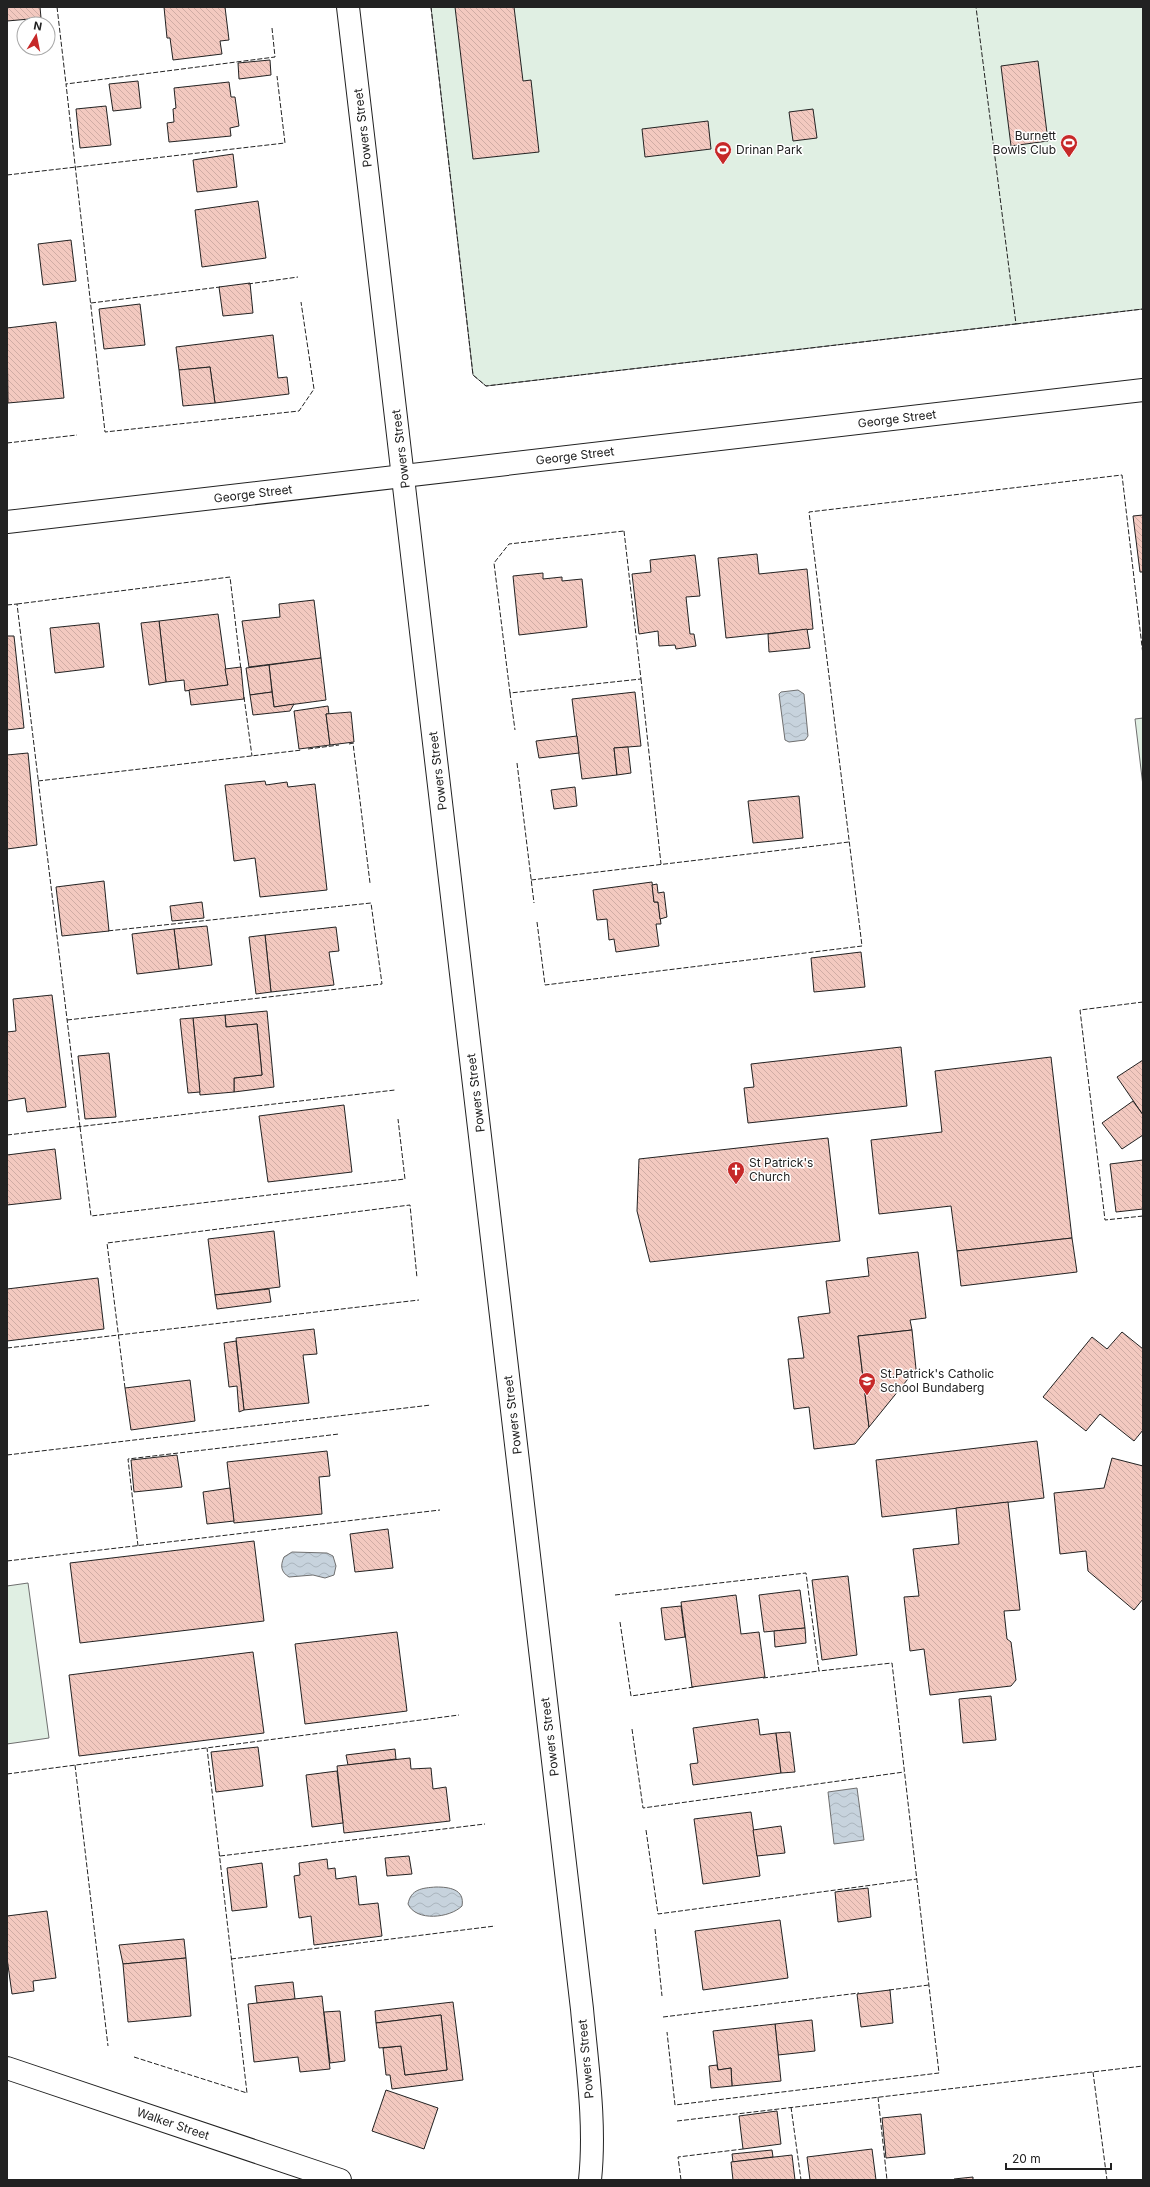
<svg xmlns="http://www.w3.org/2000/svg" width="1150" height="2187" font-family="Inter,sans-serif">
  <defs>
    <pattern id="water-waves" width="16" height="10" patternUnits="userSpaceOnUse"><rect width="16" height="10" fill="#c7d3dd"/><path d="M0 5q4-4 8 0t8 0" fill="none" stroke="#abb5bd"/></pattern>
    <pattern id="building-back-hatch" width="6" height="6" patternUnits="userSpaceOnUse"><rect width="6" height="6" fill="#f3c9c0"/><path d="M-1 5l2 2M0 0l6 6M5-1l2 2" fill="none" stroke="#d0aca5"/></pattern>
  </defs>
  <rect width="100%" height="100%" fill="#fff"/>
  <g fill="#e0efe3" stroke="#6f6f6f">
    <polygon points="431,7 1143,7 1143,309 486,386 473,375"/>
    <polygon points="1143,718 1143,786 1135,719"/>
    <polygon points="28,1583 49,1738 7,1744 7,1586"/>
  </g>
  <g fill="url(#water-waves)" stroke="#6f6f6f">
    <polygon points="798,690 804,694 808,736 805,740 789,742 785,740 779,694 781,692"/>
    <path d="M292,1552L327,1553L333,1556L336,1566L334,1575L325,1578L313,1575L289,1577C281,1572 280,1566 284,1557Z"/>
    <polygon points="857,1788 864,1840 834,1844 828,1792"/>
    <path d="M436,1887C449,1887 465,1889 462,1906C450,1918 416,1922 408,1904C411,1889 422,1888 436,1887Z"/>
  </g>
  <g fill="url(#building-back-hatch)" stroke="#222">
    <polygon points="7,7 40,7 41,18 7,21"/>
    <polygon points="164,7 225,7 229,40 220,41 222,54 173,60 170,38 167,38"/>
    <polygon points="455,7 514,7 523,81 531,80 539,152 473,159"/>
    <polygon points="270,60 271,75 239,79 238,63"/>
    <polygon points="1038,61 1048,141 1011,146 1001,66"/>
    <polygon points="138,81 141,108 113,111 109,84"/>
    <polygon points="229,82 231,97 235,97 239,126 230,128 231,136 169,142 167,123 174,122 173,109 176,108 174,88"/>
    <polygon points="106,106 111,145 80,148 76,109"/>
    <polygon points="813,109 817,138 793,141 789,112"/>
    <polygon points="708,121 711,149 645,157 642,129"/>
    <polygon points="233,154 237,187 197,192 193,160"/>
    <polygon points="258,201 266,258 202,267 195,210"/>
    <polygon points="71,240 76,281 43,285 38,244"/>
    <polygon points="250,283 253,313 223,316 219,287"/>
    <polygon points="140,304 145,345 104,349 99,309"/>
    <polygon points="56,322 64,398 8,403 7,328"/>
    <polygon points="273,335 278,378 287,377 289,394 215,403 210,367 179,370 176,347"/>
    <polygon points="210,367 215,403 183,406 179,370"/>
    <polygon points="1143,515 1143,572 1140,572 1133,516"/>
    <polygon points="757,554 759,574 807,569 813,629 726,638 718,558"/>
    <polygon points="695,555 700,596 686,597 690,634 694,634 696,646 676,649 675,645 659,646 658,631 639,634 632,574 651,572 650,560"/>
    <polygon points="543,573 543,579 562,577 562,581 582,579 587,627 519,635 513,576"/>
    <polygon points="314,600 321,658 249,667 242,621 280,617 279,604"/>
    <polygon points="218,614 228,685 185,691 184,680 166,682 159,621"/>
    <polygon points="159,621 166,682 149,685 141,623"/>
    <polygon points="99,623 104,667 55,673 50,628"/>
    <polygon points="807,629 810,648 769,652 768,634"/>
    <polygon points="7,636 14,636 24,728 7,730"/>
    <polygon points="321,658 326,700 274,707 269,665"/>
    <polygon points="269,665 272,692 250,695 246,668"/>
    <polygon points="241,667 244,699 191,705 189,690 228,685 225,669"/>
    <polygon points="272,692 274,707 294,704 290,711 253,715 250,695"/>
    <polygon points="635,692 641,746 614,748 617,775 582,779 572,699"/>
    <polygon points="328,706 329,714 326,714 330,745 299,749 294,711"/>
    <polygon points="351,712 354,742 330,745 326,714"/>
    <polygon points="577,736 579,753 539,758 536,741"/>
    <polygon points="628,747 631,773 617,775 614,748"/>
    <polygon points="28,753 37,845 7,849 7,755"/>
    <polygon points="265,781 266,785 287,782 288,787 315,784 327,890 260,897 255,858 234,861 225,785"/>
    <polygon points="575,787 577,806 554,809 551,790"/>
    <polygon points="799,796 803,838 753,843 748,801"/>
    <polygon points="104,881 109,931 62,936 56,887"/>
    <polygon points="652,882 654,902 658,902 661,924 656,924 659,946 616,952 614,939 609,940 607,919 597,920 593,890"/>
    <polygon points="657,884 658,893 664,892 667,917 660,919 658,902 654,902 652,885"/>
    <polygon points="202,902 204,918 172,921 170,906"/>
    <polygon points="207,926 212,965 179,969 174,929"/>
    <polygon points="336,927 339,951 329,952 334,985 271,992 265,935"/>
    <polygon points="174,929 179,969 137,974 132,934"/>
    <polygon points="265,935 271,992 256,994 249,937"/>
    <polygon points="861,952 865,987 814,992 811,958"/>
    <polygon points="52,995 66,1107 27,1112 25,1098 7,1101 7,1032 16,1031 13,999"/>
    <polygon points="267,1011 274,1087 234,1092 234,1078 262,1075 257,1024 226,1027 225,1015"/>
    <polygon points="225,1015 226,1027 257,1024 262,1075 234,1078 234,1092 200,1095 193,1018"/>
    <polygon points="193,1018 200,1092 188,1093 180,1019"/>
    <polygon points="901,1047 907,1106 748,1123 744,1088 754,1087 751,1064"/>
    <polygon points="109,1053 116,1117 85,1119 78,1056"/>
    <polygon points="1051,1057 1072,1238 957,1251 951,1206 879,1214 871,1140 942,1132 935,1071"/>
    <polygon points="1143,1060 1143,1115 1117,1077"/>
    <polygon points="1133,1101 1143,1115 1143,1135 1122,1149 1102,1123"/>
    <polygon points="344,1105 352,1172 268,1182 259,1116"/>
    <polygon points="828,1138 840,1241 650,1262 637,1211 639,1159"/>
    <polygon points="55,1149 61,1199 7,1205 7,1155"/>
    <polygon points="1143,1160 1143,1209 1116,1212 1110,1164"/>
    <polygon points="274,1231 280,1287 215,1295 208,1239"/>
    <polygon points="1072,1238 1077,1272 961,1286 957,1251"/>
    <polygon points="918,1252 926,1318 910,1320 912,1330 858,1336 869,1427 855,1444 814,1449 809,1407 794,1409 788,1359 804,1358 798,1317 830,1313 826,1281 869,1276 867,1258"/>
    <polygon points="98,1278 104,1329 7,1341 7,1289"/>
    <polygon points="269,1289 271,1302 217,1309 215,1295"/>
    <polygon points="314,1329 317,1354 303,1355 309,1403 244,1410 236,1338"/>
    <polygon points="912,1330 916,1369 869,1427 858,1336"/>
    <polygon points="1122,1332 1143,1349 1143,1430 1134,1441 1100,1414 1086,1431 1043,1397 1092,1337 1107,1349"/>
    <polygon points="236,1341 244,1410 239,1412 237,1386 229,1387 224,1343"/>
    <polygon points="190,1380 195,1421 131,1430 125,1388"/>
    <polygon points="1037,1441 1044,1498 882,1517 876,1460"/>
    <polygon points="327,1451 330,1476 319,1477 322,1514 234,1523 227,1462"/>
    <polygon points="177,1455 182,1487 134,1492 131,1460"/>
    <polygon points="1112,1458 1143,1466 1143,1599 1134,1610 1088,1571 1086,1551 1060,1554 1054,1493 1104,1488"/>
    <polygon points="230,1488 234,1521 207,1524 203,1492"/>
    <polygon points="1008,1502 1020,1610 1004,1611 1007,1639 1011,1642 1016,1680 1011,1686 930,1695 924,1649 910,1651 904,1597 919,1596 913,1549 959,1544 956,1508"/>
    <polygon points="388,1529 393,1568 355,1572 350,1534"/>
    <polygon points="254,1541 264,1621 80,1643 70,1563"/>
    <polygon points="848,1576 857,1655 822,1660 812,1580"/>
    <polygon points="800,1590 805,1628 764,1632 759,1595"/>
    <polygon points="736,1595 741,1634 759,1632 765,1677 692,1687 681,1602"/>
    <polygon points="681,1606 685,1637 665,1640 661,1608"/>
    <polygon points="805,1628 806,1643 775,1647 774,1631"/>
    <polygon points="397,1632 407,1711 305,1724 295,1644"/>
    <polygon points="253,1652 264,1733 79,1756 69,1675"/>
    <polygon points="991,1696 996,1740 963,1743 959,1699"/>
    <polygon points="758,1719 760,1735 776,1733 781,1773 693,1785 690,1764 698,1763 693,1728"/>
    <polygon points="790,1732 795,1772 781,1773 776,1733"/>
    <polygon points="258,1747 263,1786 216,1792 211,1752"/>
    <polygon points="395,1749 396,1759 348,1765 346,1755"/>
    <polygon points="410,1758 411,1769 431,1768 433,1789 446,1787 450,1821 344,1833 337,1766"/>
    <polygon points="337,1771 343,1823 312,1827 306,1775"/>
    <polygon points="751,1812 760,1876 703,1884 694,1819"/>
    <polygon points="781,1826 785,1853 757,1856 753,1830"/>
    <polygon points="409,1856 412,1874 387,1876 385,1858"/>
    <polygon points="327,1859 328,1869 335,1868 336,1879 356,1876 359,1905 378,1903 382,1936 314,1945 311,1916 299,1918 294,1876 300,1875 299,1863"/>
    <polygon points="262,1863 267,1907 232,1911 227,1868"/>
    <polygon points="868,1888 871,1917 838,1922 835,1892"/>
    <polygon points="47,1911 56,1978 33,1981 34,1991 12,1994 7,1958 7,1916"/>
    <polygon points="780,1920 788,1978 703,1990 695,1931"/>
    <polygon points="184,1939 186,1958 123,1964 119,1945"/>
    <polygon points="186,1958 191,2016 128,2022 123,1964"/>
    <polygon points="293,1982 295,1999 257,2003 255,1986"/>
    <polygon points="890,1990 893,2023 861,2027 857,1994"/>
    <polygon points="322,1996 330,2069 300,2072 298,2057 254,2062 248,2004"/>
    <polygon points="453,2002 463,2080 392,2089 390,2075 386,2075 383,2048 401,2046 405,2075 447,2070 441,2015 376,2023 375,2011"/>
    <polygon points="340,2011 345,2061 330,2063 324,2012"/>
    <polygon points="441,2015 447,2070 405,2075 401,2046 379,2048 376,2023"/>
    <polygon points="812,2020 815,2051 778,2055 775,2024"/>
    <polygon points="775,2024 781,2081 732,2086 731,2068 718,2070 713,2031"/>
    <polygon points="717,2065 718,2070 731,2068 732,2086 711,2088 709,2066"/>
    <polygon points="386,2090 438,2108 424,2149 372,2131"/>
    <polygon points="777,2111 781,2144 743,2149 739,2116"/>
    <polygon points="921,2114 925,2154 886,2158 882,2118"/>
    <polygon points="872,2149 876,2180 810,2180 807,2157"/>
    <polygon points="772,2150 773,2157 733,2162 732,2154"/>
    <polygon points="792,2155 795,2180 733,2180 731,2162"/>
    <polygon points="973,2177 973,2180 954,2180 954,2179"/>
  </g>
  <g fill="none" stroke-linecap="round" stroke-linejoin="round">
    <defs>
      <g id="minor">
        <path d="M348,7L582,2009C587,2065 596,2123 590,2180"/>
        <polyline points="7,522 1143,390"/>
      </g>
      <polyline id="secondary" points="7,2068 340,2180"/>
    </defs>
    <use href="#minor" stroke="#222" stroke-width="24"/>
    <use href="#secondary" stroke="#222" stroke-width="24"/>
    <use href="#minor" stroke="#fff" stroke-width="22"/>
    <use href="#secondary" stroke="#fff" stroke-width="22"/>
    <g stroke="#222" stroke-width="1" stroke-dasharray="5 2" stroke-linecap="butt">
      <polyline points="57,7 66,84"/>
      <polyline points="431,7 473,375 486,386 1016,324 976,7"/>
      <polyline points="272,28 275,57 66,84 105,432 299,411 314,389 301,302"/>
      <polyline points="7,175 285,143 277,76"/>
      <polyline points="248,284 298,277"/>
      <polyline points="91,303 220,287"/>
      <polyline points="1016,324 1143,309"/>
      <polyline points="7,443 77,435"/>
      <polygon points="624,531 641,679 510,693 494,563 509,544"/>
      <polyline points="17,604 230,577 241,670"/>
      <polyline points="7,605 17,604 80,1127"/>
      <polyline points="641,679 661,864"/>
      <polyline points="510,693 515,730"/>
      <polyline points="244,697 252,756"/>
      <polyline points="349,744 353,743 370,883"/>
      <polyline points="308,749 339,745"/>
      <polyline points="517,763 534,903"/>
      <polyline points="38,781 302,750"/>
      <polyline points="531,880 849,842"/>
      <polyline points="537,922 545,985 862,946 809,512 1122,475 1143,655"/>
      <polyline points="1143,1002 1080,1010 1105,1220 1143,1216"/>
      <polyline points="67,1020 382,984 371,903 107,931"/>
      <polyline points="80,1127 91,1216 405,1179 398,1119"/>
      <polyline points="7,1135 395,1090"/>
      <polyline points="7,1348 419,1300"/>
      <polyline points="125,1388 107,1243 410,1205 417,1278"/>
      <polyline points="7,1455 431,1405"/>
      <polyline points="138,1546 128,1459 339,1434"/>
      <polyline points="7,1561 440,1510"/>
      <polyline points="615,1595 806,1573 819,1671 892,1663 939,2073 675,2105 667,2032"/>
      <polyline points="620,1622 631,1696 694,1687"/>
      <polyline points="763,1678 819,1671"/>
      <polyline points="632,1729 643,1808 904,1772"/>
      <polyline points="75,1765 108,2046"/>
      <polyline points="7,1774 459,1715"/>
      <polyline points="646,1830 658,1914 917,1879"/>
      <polyline points="220,1856 485,1824"/>
      <polyline points="655,1929 662,1996"/>
      <polyline points="231,1959 495,1926"/>
      <polyline points="889,1990 929,1985"/>
      <polyline points="663,2017 859,1993"/>
      <polyline points="134,2057 247,2093 207,1748"/>
      <polyline points="1093,2072 1107,2180"/>
      <polyline points="878,2097 887,2180"/>
      <polyline points="791,2107 801,2180"/>
      <polyline points="677,2121 1143,2066"/>
      <polyline points="681,2180 678,2157 743,2149"/>
    </g>
  </g>
  <defs>
    <symbol id="stadium-pin" viewBox="-11 -11 22 30"><path d="M0 17L-7.5 6A9.5 9.5 0 1 1 7.5 6Z" fill="#c62828" stroke="#fff"/><path d="M0-5a6.5 5 0 1 0 0 10a6.5 5 0 1 0 0-10ZM-3.5-1.8h7v3.6h-7Z" fill="#fff"/></symbol>
    <symbol id="church-pin" viewBox="-11 -11 22 30"><path d="M0 17L-7.5 6A9.5 9.5 0 1 1 7.5 6Z" fill="#c62828" stroke="#fff"/><path d="M-1.2-6h2.4v3.5h3.3v2.4h-3.3V6h-2.4V-.1h-3.3v-2.4h3.3Z" fill="#fff"/></symbol>
    <symbol id="school-pin" viewBox="-11 -11 22 30"><path d="M0 17L-7.5 6A9.5 9.5 0 1 1 7.5 6Z" fill="#c62828" stroke="#fff"/><path d="M0-5L7-2L0 1L-7-2ZM-4 1L0 2.5L4 1V4Q0 6-4 4Z" fill="#fff"/></symbol>
  </defs>
  <g fill-rule="evenodd">
    <use href="#stadium-pin" x="1059" y="133" width="20" height="27"/>
    <use href="#stadium-pin" x="713" y="140" width="20" height="27"/>
    <use href="#church-pin" x="726" y="1160" width="20" height="27"/>
    <use href="#school-pin" x="857" y="1371" width="20" height="27"/>
  </g>
  <g text-anchor="middle" stroke-width="3" stroke-linejoin="round" paint-order="stroke">
    <g font-size="12" fill="#222" stroke="#fff">
      <text transform="translate(363 128) rotate(-97)" y="4">Powers Street</text>
      <text transform="translate(897 419) rotate(-7)" y="4">George Street</text>
      <text transform="translate(401 449) rotate(-97)" y="4">Powers Street</text>
      <text transform="translate(575 456) rotate(-7)" y="4">George Street</text>
      <text transform="translate(253 494) rotate(-7)" y="4">George Street</text>
      <text transform="translate(438 771) rotate(-97)" y="4">Powers Street</text>
      <text transform="translate(476 1093) rotate(-97)" y="4">Powers Street</text>
      <text transform="translate(513 1415) rotate(-97)" y="4">Powers Street</text>
      <text transform="translate(550 1737) rotate(-97)" y="4">Powers Street</text>
      <text transform="translate(586 2059) rotate(-95)" y="4">Powers Street</text>
      <text transform="translate(173 2124) rotate(19)" y="4">Walker Street</text>
    </g>
    <g font-size="12" fill="#222" stroke="#fff" text-anchor="start">
      <text x="1056" y="140" text-anchor="end">Burnett<tspan x="1056" dy="14">Bowls Club</tspan></text>
      <text x="736" y="154">Drinan Park</text>
      <text x="749" y="1167">St Patrick's<tspan x="749" dy="14">Church</tspan></text>
      <text x="880" y="1378">St.Patrick's Catholic<tspan x="880" dy="14">School Bundaberg</tspan></text>
    </g>
  </g>
  <rect width="1150" height="2187" fill="none" stroke="#222222" stroke-width="16"/>
  <g transform="translate(36 36) rotate(10)"><circle r="19" fill="#ffffff" stroke="#a7a7a7"/>
  <path d="M0-3L7 15L0 10L-7 15Z" fill="#c62828"/>
  <text y="-6" font-size="11" font-weight="bold" text-anchor="middle" fill="#222222">N</text>
  </g>
  <path d="M1006 2163v6h105v-6" fill="none" stroke="#222222" stroke-width="2"/>
  <text x="1012" y="2163" font-size="12" fill="#222222" stroke="#ffffff" stroke-width="3" paint-order="stroke">20 m</text>
</svg>
